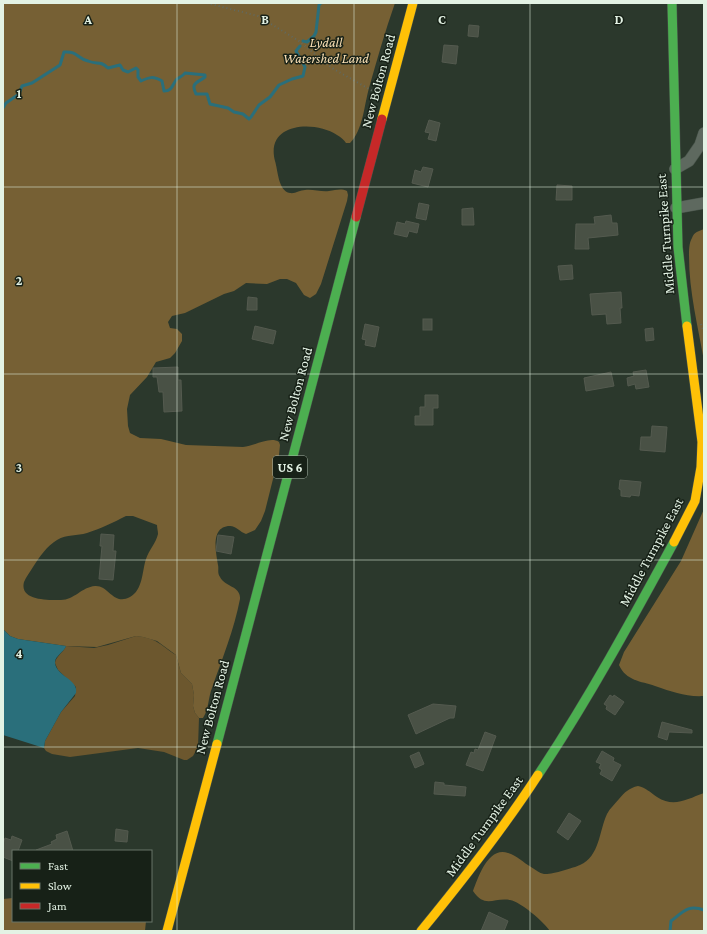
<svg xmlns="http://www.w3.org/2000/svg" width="707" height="934" font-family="'Crimson Pro',serif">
  <rect width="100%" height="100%" fill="#2b382c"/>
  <path fill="#6c572e" d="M136,636C157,638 160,645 176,655L181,673L192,684L194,695L193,706L195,713L199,718L198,747L193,756L187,760H184L164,752L138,748L70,757L52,754L46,751L44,748L45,741L61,712L75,696L76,687L58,670L55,663C56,656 63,653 66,646L94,648L108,645Z"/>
  <g fill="#766034" fill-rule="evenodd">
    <path d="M3,3H395C385,31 377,60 369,88C364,106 363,130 350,143H346C344,140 341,137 337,135C314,120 265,123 275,161C278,170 278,191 290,193C295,194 300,190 305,190C313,189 321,192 329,191C336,190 341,188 347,191L348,195L347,201L321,284L316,294L310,298L304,295L296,283L287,279H280L267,284L246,283L234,291L224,294L185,313L172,316L168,322L170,328L177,329L182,334V341L175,353L170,358L156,362L147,377L130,395L127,409L128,426L130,433L140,438L161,439L186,445L243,447C255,446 270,436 279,442L280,445L279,455L265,511L261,521L255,530L246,534C240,532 236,526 230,526C210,526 216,553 218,565C219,569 217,573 220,577C225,587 241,586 240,599C234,630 222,659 212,688C208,698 209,709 203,718H199L195,713L193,706L194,695L192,684L181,673L176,655L157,641L143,637L136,636L97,647L66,646L18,639L10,636L3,629ZM126,516H133L157,525C157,528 158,531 158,534C156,543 149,550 146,559C142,571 143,590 130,597C113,606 109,585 95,586C82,587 74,600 61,600C49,600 19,601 24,582C26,577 30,572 33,567C40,556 47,546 57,540C67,534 77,536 87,533C100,529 114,522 126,516Z"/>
    <path d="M704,229V361C698,326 689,292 689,256C689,250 689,243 692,238C694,232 699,231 704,229Z"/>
    <path d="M704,509V696C685,697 673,692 655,686C641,681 626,681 619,665L624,652L681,561Z"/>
    <path d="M638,786C646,788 650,792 657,797C674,808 687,799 704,793V931H550C544,922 521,902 510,900C494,897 485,909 473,891C478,878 488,846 508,853C516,855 524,863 531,867C536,870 539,873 544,874C551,875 573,868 580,865C600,856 599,831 607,814C610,808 615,804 619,799C625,792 629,788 638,786Z"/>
    <polygon points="13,898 13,921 146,921 145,931 3,931 3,899"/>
  </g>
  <path fill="#2a6f7b" d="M3,629L10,636L18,639L66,646C64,652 55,656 55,662C55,676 79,679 76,693L61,712L45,741L44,748L3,735Z"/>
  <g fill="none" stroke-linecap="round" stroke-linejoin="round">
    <g stroke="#2a6f7b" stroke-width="3">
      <polyline points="303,41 307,42 314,36 316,32 319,5 321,3"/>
      <path d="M3,108L6,103L19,94L22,86L32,83L60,65L64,52C78,51 76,58 88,61C97,65 100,60 108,68L120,65L123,70L128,72L136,68L138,70V77L141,81C150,77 153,76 162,81L164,91C173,91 172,84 177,79C180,77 183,76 185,73L205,75V77C198,83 190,82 196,94H207L210,104L228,108L234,112L243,114L249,119L251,117L259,105L270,97L279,85L292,79L303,76L305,67L296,51L300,46"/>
      <path d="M670,931L671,921C683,912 688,904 704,910"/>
    </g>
  </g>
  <g fill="#495145" stroke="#545a4f">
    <polygon points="469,25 479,26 478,37 468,36"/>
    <polygon points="444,45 458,46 456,64 442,62"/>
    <polygon points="429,120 440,123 436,141 428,139 430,133 425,132"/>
    <polygon points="423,167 433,169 428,187 412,183 415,170 421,172"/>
    <polygon points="557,185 572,186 572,200 556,200"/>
    <polygon points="419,203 429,205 426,220 416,218"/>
    <polygon points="473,208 474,225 462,225 462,209"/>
    <polygon points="611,215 612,223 617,223 618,235 588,238 589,249 575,249 576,224 595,224 594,217"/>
    <polygon points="406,221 419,224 417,233 409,231 407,237 394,234 397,222 405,224"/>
    <polygon points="572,265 573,279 560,280 558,266"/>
    <polygon points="621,292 622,308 620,308 621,323 607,324 606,314 592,315 590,294"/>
    <polygon points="248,297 257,298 257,310 247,310"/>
    <rect x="423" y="319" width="9" height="11"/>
    <polygon points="365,324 379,327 375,347 365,345 366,340 362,339"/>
    <polygon points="255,326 276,331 273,344 252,339"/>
    <polygon points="653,328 654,340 646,341 645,329"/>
    <polygon points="178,367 178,380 181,380 182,411 164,412 163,392 159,392 157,377 153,377 153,368"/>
    <polygon points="646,370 649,387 636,389 635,384 628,386 627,378 634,376 633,372"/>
    <polygon points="611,372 614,386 586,391 584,378"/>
    <polygon points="425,395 438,395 438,408 433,408 433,425 415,425 415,416 420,416 420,407 425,407"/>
    <polygon points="652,426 667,427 665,452 640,450 641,437 651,437"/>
    <polygon points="620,480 641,482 639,496 631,495 630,497 621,496 621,490 619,489"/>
    <polygon points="101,534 114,535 113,551 116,551 113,580 99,579 102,546 100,546"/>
    <polygon points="218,535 234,537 231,554 216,551"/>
    <polygon points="610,695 613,697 614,695 624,702 615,715 606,709 607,706 604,704"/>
    <polygon points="433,704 456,706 454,718 450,718 416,734 408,715"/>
    <polygon points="662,722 692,730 692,733 669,732 667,740 658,737"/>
    <polygon points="485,732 496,736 483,771 466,765 471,752 474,753 475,749 478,750"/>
    <polygon points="602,751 614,758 613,761 621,765 612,781 600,774 602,770 599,768 601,764 596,762"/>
    <polygon points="419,752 424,764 415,768 410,756"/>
    <polygon points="435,782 444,783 444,785 466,787 465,796 434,794"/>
    <polygon points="569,813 581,821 568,840 557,832"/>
    <polygon points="116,829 128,831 127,842 115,841"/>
    <polygon points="67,831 73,851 36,851 36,850 52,844 51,842 57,839 56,835"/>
    <polygon points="12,836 22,840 18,851 13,851 13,861 3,857 3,844 5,838 11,840"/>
    <polygon points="489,912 508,921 504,931 481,931"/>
  </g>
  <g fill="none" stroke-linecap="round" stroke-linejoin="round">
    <defs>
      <g id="street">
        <polyline points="675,169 689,161 700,145 704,133"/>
        <polyline points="676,208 704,203"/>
      </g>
      <g id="fast">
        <polyline points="672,3 678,247 687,326"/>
        <polyline points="217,744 356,217"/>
        <path d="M538,775C588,700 631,621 674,542"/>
      </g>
      <g id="slow">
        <polyline points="382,119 413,3"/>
        <polyline points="674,542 695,501 701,467 702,442 687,326"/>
        <polyline points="167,931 217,744"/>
        <path d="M421,931C462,881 503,829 538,775"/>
      </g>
      <polyline id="jam" points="356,217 382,119"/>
    </defs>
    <use href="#street" stroke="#49554b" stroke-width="12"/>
    <use href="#fast" stroke="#49554b" stroke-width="10"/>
    <use href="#slow" stroke="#49554b" stroke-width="10"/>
    <use href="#jam" stroke="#49554b" stroke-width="10"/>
    <g stroke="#616a62" stroke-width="2" stroke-dasharray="1 3" stroke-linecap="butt">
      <polyline points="207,3 258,16 299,41 332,68 376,93"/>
      <polyline points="701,324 704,332"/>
    </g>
    <use href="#street" stroke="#5e695f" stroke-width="11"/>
    <use href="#fast" stroke="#4caf50" stroke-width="9"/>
    <use href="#slow" stroke="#ffc107" stroke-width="9"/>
    <use href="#jam" stroke="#c62828" stroke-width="9"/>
  </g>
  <path fill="none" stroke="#e3f2e4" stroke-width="1" stroke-opacity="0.55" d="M177,3V931M354,3V931M530,3V931M3,187H704M3,374H704M3,560H704M3,747H704"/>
  <g text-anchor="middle" stroke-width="3" stroke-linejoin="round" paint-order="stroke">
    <rect fill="#172117" stroke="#a6b3a6" stroke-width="1" x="273" y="456" width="34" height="22" rx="3"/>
    <g font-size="13" font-weight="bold" fill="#e3f2e4">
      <text x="290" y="472">US 6</text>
    </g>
    <g font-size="14" font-style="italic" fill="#f9dfb4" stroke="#172117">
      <text x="326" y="47">Lydall<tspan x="326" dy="16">Watershed Land</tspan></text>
    </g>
    <g font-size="14" fill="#e3f2e4" stroke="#172117">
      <text transform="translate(378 81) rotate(-75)" y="5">New Bolton Road</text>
      <text transform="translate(665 234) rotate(-94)" y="5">Middle Turnpike East</text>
      <text transform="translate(295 394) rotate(-75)" y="5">New Bolton Road</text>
      <text transform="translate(651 552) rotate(-62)" y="5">Middle Turnpike East</text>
      <text transform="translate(212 707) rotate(-75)" y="5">New Bolton Road</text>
      <text transform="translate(484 826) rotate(-54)" y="5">Middle Turnpike East</text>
    </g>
  </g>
  <g font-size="13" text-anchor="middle" font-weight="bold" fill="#e3f2e4" stroke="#172117" stroke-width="3" stroke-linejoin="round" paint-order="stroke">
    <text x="88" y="24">A</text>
    <text x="265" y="24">B</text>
    <text x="442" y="24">C</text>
    <text x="619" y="24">D</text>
    <text x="19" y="98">1</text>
    <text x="19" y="285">2</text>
    <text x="19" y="472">3</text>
    <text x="19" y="658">4</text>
  </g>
  <rect width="707" height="934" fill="none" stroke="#e3f2e4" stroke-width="8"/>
  <rect x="12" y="850" width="140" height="72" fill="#172117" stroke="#697569"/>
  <rect x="20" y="863" width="20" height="6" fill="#4caf50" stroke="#697569"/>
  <text x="48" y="870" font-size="12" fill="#e3f2e4">Fast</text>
  <rect x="20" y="883" width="20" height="6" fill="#ffc107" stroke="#697569"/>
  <text x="48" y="890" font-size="12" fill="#e3f2e4">Slow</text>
  <rect x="20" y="903" width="20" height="6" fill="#c62828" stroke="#697569"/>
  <text x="48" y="910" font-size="12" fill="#e3f2e4">Jam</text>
</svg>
